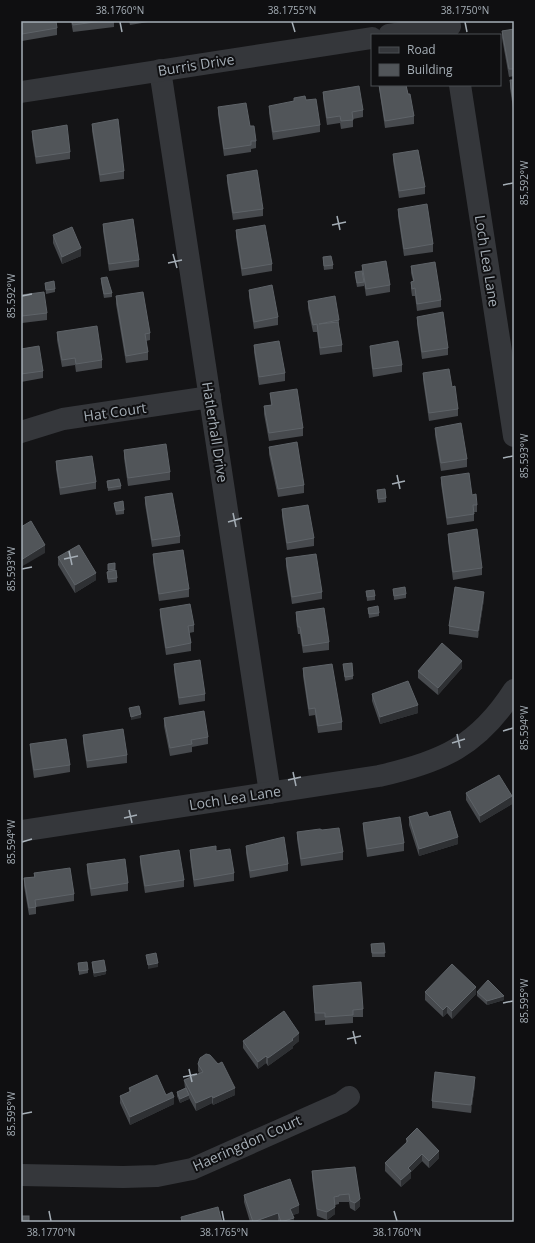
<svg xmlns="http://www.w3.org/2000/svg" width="535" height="1243" font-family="'Open Sans',sans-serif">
  <rect width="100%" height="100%" fill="#141416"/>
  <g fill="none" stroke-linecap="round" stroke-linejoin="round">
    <g stroke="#35373b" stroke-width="22">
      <polyline points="389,35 450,26"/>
      <polyline points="160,70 270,793"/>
      <polyline points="460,85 514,436"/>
      <polyline points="21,92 372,38"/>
      <polyline points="21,432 63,419 210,397"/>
      <path d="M21,831L379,776C442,762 478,746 514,690"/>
      <polyline points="21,1175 123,1177 157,1176 192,1169 341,1103 349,1097"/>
    </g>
  </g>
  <g fill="#474a4e">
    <polygon points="21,21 57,28 57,35 22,41"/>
    <polygon points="71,21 114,21 114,27 73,32"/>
    <polygon points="129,21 154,21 130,25"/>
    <polygon points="514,29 514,76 509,77 502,38 502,31"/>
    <polygon points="510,80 514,80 514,115 510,88"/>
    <polygon points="379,85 406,85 408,94 414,116 414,124 385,128 379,88"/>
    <polygon points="323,92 363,110 363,117 353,119 353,127 341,129 340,123 327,125 323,99"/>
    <polygon points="269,106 320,125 320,132 273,140 269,113"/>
    <polygon points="218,107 250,126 256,141 256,148 251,149 251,152 224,156 218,114"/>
    <polygon points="92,124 124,171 124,179 100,182 92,131"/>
    <polygon points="32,131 70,152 70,159 36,164 32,138"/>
    <polygon points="393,154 425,187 425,194 399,198 393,161"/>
    <polygon points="227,175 263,209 263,216 233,220 227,182"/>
    <polygon points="398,209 433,244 433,252 404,256 398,216"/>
    <polygon points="103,224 139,260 139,267 109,271 103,231"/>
    <polygon points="236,230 272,264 272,271 242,276 236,237"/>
    <polygon points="53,235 81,256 62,264 53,243"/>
    <polygon points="323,257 333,265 333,269 324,270 323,261"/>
    <polygon points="362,265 390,285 390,292 366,296 364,283 364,286 357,287 355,276 355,272 362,272"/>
    <polygon points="411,266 441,300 441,307 417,311 415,296 412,296 411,289 411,282 413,281 411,273"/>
    <polygon points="101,278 112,293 112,297 104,298 101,282"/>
    <polygon points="45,283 55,289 55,292 46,294"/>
    <polygon points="249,290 278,317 278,325 254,329 249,297"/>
    <polygon points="21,295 47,313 47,320 22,323 21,310"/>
    <polygon points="116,296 150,333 150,340 146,341 148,352 148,360 126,363 116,304"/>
    <polygon points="308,301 339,320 339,327 342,345 342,352 320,355 317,332 313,332 308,308"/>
    <polygon points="417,317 448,348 448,355 422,359 417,324"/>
    <polygon points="57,332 102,360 102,368 76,372 75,365 62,367 57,340"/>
    <polygon points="254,345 285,373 285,381 259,385 254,352"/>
    <polygon points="370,346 402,365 402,372 373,377 370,353"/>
    <polygon points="21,349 43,371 43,378 21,382"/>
    <polygon points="423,373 452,387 458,409 458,416 429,421 423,380"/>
    <polygon points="270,393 303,428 303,436 269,441 264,414 264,406 271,405"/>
    <polygon points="435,428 467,459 467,467 441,471 435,435"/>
    <polygon points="269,447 304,485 304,493 278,497 269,454"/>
    <polygon points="124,450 170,472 170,480 128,486 124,458"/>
    <polygon points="56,461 96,482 96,489 60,495 56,469"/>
    <polygon points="441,477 472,495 477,505 477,512 474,512 474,521 447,525 441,484"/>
    <polygon points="107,481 121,486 121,489 108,491"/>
    <polygon points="377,490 386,498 386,502 378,503"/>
    <polygon points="145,497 180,536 180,543 152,547 145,504"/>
    <polygon points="114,503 124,510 124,514 116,515 114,506"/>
    <polygon points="282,509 314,538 314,546 287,550 282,516"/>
    <polygon points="448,534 482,568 482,575 453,580 448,541"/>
    <polygon points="153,554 189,589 189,597 159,601 153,562"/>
    <polygon points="58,557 96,580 75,593 58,565"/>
    <polygon points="286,558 322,592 322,599 292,604 286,566"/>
    <polygon points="115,563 115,570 117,578 117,582 108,583 107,575 107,572 108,571 108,564"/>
    <polygon points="393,589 406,594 406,598 394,600"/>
    <polygon points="366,591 375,596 375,600 367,601"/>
    <polygon points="484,599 478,638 449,634 449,626"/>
    <polygon points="368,608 379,613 379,616 369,618"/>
    <polygon points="160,609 194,625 194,632 189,633 191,643 191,651 166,655 160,616"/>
    <polygon points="296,612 329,642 329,650 303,653 300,634 298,634 296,620"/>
    <polygon points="174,664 205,694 205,701 179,705 174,671"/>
    <polygon points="343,664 353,676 353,679 345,681"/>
    <polygon points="303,668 342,722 342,730 318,733 315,715 309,716 303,676"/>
    <polygon points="462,668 438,695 418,678 418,671"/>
    <polygon points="372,694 418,713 380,724 372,701"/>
    <polygon points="164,718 208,737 208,744 192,747 192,752 170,756 164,726"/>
    <polygon points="83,735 127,755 127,763 87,768 83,742"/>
    <polygon points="30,744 70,765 70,772 34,778 30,751"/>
    <polygon points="514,764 514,774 513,773 513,765"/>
    <polygon points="466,793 512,804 480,823 466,800"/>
    <polygon points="409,817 429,817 458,844 419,856 409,825"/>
    <polygon points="363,823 404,843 404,851 367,857 363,830"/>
    <polygon points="297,832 343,852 343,860 301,866 297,839"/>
    <polygon points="246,846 288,864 288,871 250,878 246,853"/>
    <polygon points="190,850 216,851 234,873 234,881 194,887 190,857"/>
    <polygon points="140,856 184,880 184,887 145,893 140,863"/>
    <polygon points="87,864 128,883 128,891 91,896 87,872"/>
    <polygon points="34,873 74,894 74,901 36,907 36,914 29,915 24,886 24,878 34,877"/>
    <polygon points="384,943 385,957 372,957 371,944"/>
    <polygon points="92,962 106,974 94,977 92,966"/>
    <polygon points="78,963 88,970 88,973 79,975"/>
    <polygon points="313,986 363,1009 363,1017 353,1017 353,1023 325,1025 325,1020 315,1021"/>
    <polygon points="425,992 476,994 452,1019 447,1013 443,1017 425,1000"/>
    <polygon points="477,992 504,1000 487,1005 477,996"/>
    <polygon points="243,1041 299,1041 293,1046 293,1048 268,1066 266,1063 258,1069 243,1048"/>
    <polygon points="198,1064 235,1095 213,1105 212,1103 196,1111 189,1098 189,1099 180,1103 177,1096 177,1092 185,1088 184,1080 199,1073 198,1071"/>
    <polygon points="475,1084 471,1113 432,1108 432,1101"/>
    <polygon points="129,1088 166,1095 174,1104 130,1125 120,1103 120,1096 129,1092"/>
    <polygon points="406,1139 439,1158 429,1168 422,1161 411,1172 411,1178 401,1187 385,1171 385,1163 406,1143"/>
    <polygon points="355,1167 360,1206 355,1211 350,1208 349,1202 339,1202 339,1204 335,1205 335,1214 327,1220 317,1216 312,1178 312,1171"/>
    <polygon points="244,1195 299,1213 293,1215 294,1222 278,1222 278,1221 274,1222 250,1222 244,1202"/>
  </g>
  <g fill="#2e3033">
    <polygon points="81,248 81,256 62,264 62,257"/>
    <polygon points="45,545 45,553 21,567 21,560"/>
    <polygon points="96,573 96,580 75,593 75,585"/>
    <polygon points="484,592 484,599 478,638 478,631"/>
    <polygon points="462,661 462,668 438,695 438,688"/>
    <polygon points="418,705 418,713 380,724 380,717"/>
    <polygon points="141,714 141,718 131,720 131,717"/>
    <polygon points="512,796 512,804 480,823 480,816"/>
    <polygon points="458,837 458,844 419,856 419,849"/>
    <polygon points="158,963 158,967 148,969 148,965"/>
    <polygon points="106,971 106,974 94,977 94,973"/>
    <polygon points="476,987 476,994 452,1019 452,1011"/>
    <polygon points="504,996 504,1000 487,1005 487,1001"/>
    <polygon points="447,1006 447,1013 443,1017 443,1010"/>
    <polygon points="299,1033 299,1041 293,1046 293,1048 268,1066 268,1058"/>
    <polygon points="266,1056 266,1063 258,1069 258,1062"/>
    <polygon points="475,1077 475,1084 471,1113 471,1105"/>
    <polygon points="235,1088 235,1095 213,1105 213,1098"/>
    <polygon points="189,1095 189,1099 180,1103 180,1099"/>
    <polygon points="212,1096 212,1103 196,1111 196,1103"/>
    <polygon points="174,1097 174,1104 130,1125 130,1117"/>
    <polygon points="439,1151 439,1158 429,1168 429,1161"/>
    <polygon points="422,1154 422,1161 411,1172 411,1178 401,1187 401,1180 408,1168"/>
    <polygon points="360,1199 360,1206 355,1211 355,1203"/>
    <polygon points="299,1205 299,1213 290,1216 290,1209"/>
    <polygon points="335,1207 335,1214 327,1220 327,1212"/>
    <polygon points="278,1213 278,1221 274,1222 253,1222"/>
    <polygon points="294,1218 294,1222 281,1222"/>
  </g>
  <g fill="#515559" stroke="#5e6368">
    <polygon points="21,21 56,21 57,28 22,34"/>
    <polygon points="72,21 102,21 73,25"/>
    <polygon points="514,29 514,69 509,69 502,31"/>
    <polygon points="510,80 514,80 514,108"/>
    <polygon points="379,85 406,85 408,94 410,94 414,116 385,121"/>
    <polygon points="359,86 363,110 352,112 353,120 341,121 340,116 327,118 323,92"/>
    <polygon points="305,96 306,100 316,99 320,125 273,132 269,106 294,101 294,98"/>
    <polygon points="246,103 250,126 254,126 256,141 251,141 251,145 224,149 218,107"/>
    <polygon points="118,119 124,171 100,175 92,124"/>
    <polygon points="67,125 70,152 36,157 32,131"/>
    <polygon points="418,150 425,187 399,191 393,154"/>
    <polygon points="257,170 263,209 233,213 227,175"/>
    <polygon points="427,204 433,244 404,249 398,209"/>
    <polygon points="133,219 139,260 109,264 103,224"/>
    <polygon points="265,225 272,264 242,269 236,230"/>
    <polygon points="72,227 81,248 62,257 53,235"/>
    <polygon points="331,256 333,265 324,266 323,257"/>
    <polygon points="386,261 390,285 366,289 362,265"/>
    <polygon points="435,262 441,300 417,304 415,288 412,289 411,282 414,281 411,266"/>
    <polygon points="362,271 364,282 357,283 355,272"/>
    <polygon points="107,277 112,293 104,294 101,278"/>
    <polygon points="54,281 55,289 46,290 45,283"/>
    <polygon points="272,285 278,317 254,322 249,290"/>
    <polygon points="44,292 47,313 22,316 21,303 21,295"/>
    <polygon points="143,292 150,333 145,334 148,352 126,356 116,296"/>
    <polygon points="335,296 339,320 319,324 338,322 342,345 320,348 317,324 313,325 308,301"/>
    <polygon points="443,312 448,348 422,352 417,317"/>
    <polygon points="97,326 102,360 76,364 75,358 62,360 57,332"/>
    <polygon points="279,341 285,373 259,377 254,345"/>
    <polygon points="398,341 402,365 373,369 370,346"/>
    <polygon points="39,346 43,371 21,374 21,349"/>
    <polygon points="449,369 452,387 455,386 458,409 429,413 423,373"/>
    <polygon points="297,389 303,428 269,433 264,406 272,405 270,393"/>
    <polygon points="461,423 467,459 441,463 435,428"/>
    <polygon points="297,442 304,485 278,489 269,447"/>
    <polygon points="166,444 170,472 128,478 124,450"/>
    <polygon points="92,456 96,482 60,488 56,461"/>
    <polygon points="469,473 472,495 476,494 477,505 473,505 474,514 447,518 441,477"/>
    <polygon points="119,479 121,486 108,488 107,481"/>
    <polygon points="385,489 386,498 378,499 377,490"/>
    <polygon points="172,493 180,536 152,540 145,497"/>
    <polygon points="123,501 124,510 116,511 114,503"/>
    <polygon points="308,505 314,538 287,543 282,509"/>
    <polygon points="31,521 45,545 21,560 21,527"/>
    <polygon points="477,529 482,568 453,572 448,534"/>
    <polygon points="79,545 96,573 75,585 58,557"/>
    <polygon points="183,550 189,589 159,594 153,554"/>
    <polygon points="316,554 322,592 292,597 286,558"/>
    <polygon points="115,563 115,569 108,570 108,564"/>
    <polygon points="116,570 117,578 108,579 107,572"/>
    <polygon points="405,587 406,594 394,596 393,589"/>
    <polygon points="455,587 484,592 478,631 449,626"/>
    <polygon points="374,590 375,596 367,597 366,591"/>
    <polygon points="190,604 194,625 188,626 191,643 166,648 160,609"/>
    <polygon points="378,606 379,613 369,614 368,608"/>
    <polygon points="324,608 329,642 303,646 300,627 298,627 296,612"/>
    <polygon points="442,643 462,661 438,688 418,671"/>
    <polygon points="200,660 205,694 179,698 174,664"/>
    <polygon points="352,663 353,676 345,677 343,664"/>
    <polygon points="332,664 342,722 318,726 315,708 309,709 303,668"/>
    <polygon points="408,681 418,705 380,717 372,694"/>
    <polygon points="139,706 141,714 131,717 129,708"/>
    <polygon points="204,711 208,737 191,740 192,744 170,748 164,718"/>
    <polygon points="123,729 127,755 87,761 83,735"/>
    <polygon points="66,739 70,765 34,770 30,744"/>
    <polygon points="499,775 512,796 480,816 466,793"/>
    <polygon points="450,811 458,837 419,849 409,817 427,812 429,817"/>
    <polygon points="400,817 404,843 367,849 363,823"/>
    <polygon points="339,828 343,852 301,859 297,832 320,829 322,830"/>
    <polygon points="284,837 288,864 250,871 246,846"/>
    <polygon points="216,846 216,851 230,849 234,873 194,880 190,850"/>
    <polygon points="179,850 184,880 145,886 140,856"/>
    <polygon points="125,859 128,883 91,889 87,864"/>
    <polygon points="70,868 74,894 35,900 36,907 29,908 24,878 35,877 34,873"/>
    <polygon points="384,943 385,953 372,953 371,944"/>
    <polygon points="156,953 158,963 148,965 146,955"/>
    <polygon points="104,960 106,971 94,973 92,962"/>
    <polygon points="87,962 88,970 79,971 78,963"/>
    <polygon points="452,964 476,987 452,1011 447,1006 443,1010 425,992"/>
    <polygon points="488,980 504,996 487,1001 477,992"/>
    <polygon points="361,982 363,1009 353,1010 353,1015 325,1017 325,1013 315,1013 313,986"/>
    <polygon points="284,1011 299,1033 292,1039 293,1040 268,1058 266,1056 258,1062 243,1041"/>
    <polygon points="206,1054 210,1055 218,1064 222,1062 235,1088 213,1098 212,1096 196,1103 184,1080 203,1072 198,1064 200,1058"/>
    <polygon points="435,1072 475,1077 471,1105 432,1101"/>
    <polygon points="157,1075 166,1095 172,1092 174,1097 130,1117 120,1096 131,1091 129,1088"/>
    <polygon points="186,1088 189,1095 180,1099 177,1092"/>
    <polygon points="417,1128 439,1151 429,1161 422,1154 408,1168 411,1171 401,1180 385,1163 408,1141 406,1139"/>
    <polygon points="355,1167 360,1199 355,1203 350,1201 349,1194 339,1195 339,1196 334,1197 335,1207 327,1212 317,1209 312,1171"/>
    <polygon points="290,1179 299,1205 290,1209 294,1218 281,1222 278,1213 253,1222 244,1195"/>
    <polygon points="218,1207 222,1222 182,1222 181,1217"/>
    <rect x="21" y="1216" width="8" height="6"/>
  </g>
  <path fill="none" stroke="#a5aeb6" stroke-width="1.5" d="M120,22L122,32M292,22L295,32M465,22L467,32M503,185L513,183M337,216L340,230M332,225L346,222M173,254L177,268M168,263L182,260M22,296L32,294M503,458L513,456M397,475L400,489M392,484L405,481M233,513L236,527M228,522L242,518M69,551L72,565M64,559L78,556M22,569L32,567M503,731L513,728M457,734L460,748M452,743L465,739M293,772L296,786M288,780L301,777M129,810L132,823M124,818L137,815M22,842L32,839M503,1003L513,1001M353,1031L356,1044M347,1039L361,1036M189,1069L192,1082M183,1077L197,1074M22,1114L32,1112M49,1211L51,1221M222,1211L224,1221M394,1211L397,1221"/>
  <g text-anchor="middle" stroke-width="4" stroke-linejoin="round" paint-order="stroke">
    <g font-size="14" fill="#a5aeb6" stroke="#0f0f11">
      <text transform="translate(196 65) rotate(-9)" y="5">Burris Drive</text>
      <text transform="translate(487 261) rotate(81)" y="5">Loch Lea Lane</text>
      <text transform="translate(115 412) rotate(-8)" y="5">Hat Court</text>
      <text transform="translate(215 432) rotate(81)" y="5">Hatlerhall Drive</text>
      <text transform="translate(235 798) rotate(-9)" y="5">Loch Lea Lane</text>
      <text transform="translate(247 1143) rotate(-24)" y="5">Haeringdon Court</text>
    </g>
  </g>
  <rect width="535" height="1243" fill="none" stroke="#0f0f11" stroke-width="44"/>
  <rect x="371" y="34" width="130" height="52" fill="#0f0f11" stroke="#4b4f53"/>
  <rect x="379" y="47" width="20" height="6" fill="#35373b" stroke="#4b4f53"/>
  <text x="407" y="54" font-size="12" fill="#a5aeb6">Road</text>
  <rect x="379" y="64" width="20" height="12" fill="#515559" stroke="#4b4f53"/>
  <text x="407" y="74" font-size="12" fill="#a5aeb6">Building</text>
  <rect x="22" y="22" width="491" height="1199" fill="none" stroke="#a5aeb6" stroke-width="1.5"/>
  <g font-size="10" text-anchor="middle" fill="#a5aeb6">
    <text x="120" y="14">38.1760°N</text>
    <text x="292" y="14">38.1755°N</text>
    <text x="465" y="14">38.1750°N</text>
    <text transform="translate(524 183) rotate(-90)" y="4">85.592°W</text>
    <text transform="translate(11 296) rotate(-90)" y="4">85.592°W</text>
    <text transform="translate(524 456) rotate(-90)" y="4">85.593°W</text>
    <text transform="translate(11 569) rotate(-90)" y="4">85.593°W</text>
    <text transform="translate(524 728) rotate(-90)" y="4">85.594°W</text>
    <text transform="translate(11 842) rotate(-90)" y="4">85.594°W</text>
    <text transform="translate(524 1001) rotate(-90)" y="4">85.595°W</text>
    <text transform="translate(11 1114) rotate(-90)" y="4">85.595°W</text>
    <text x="51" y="1236">38.1770°N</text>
    <text x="224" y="1236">38.1765°N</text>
    <text x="397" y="1236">38.1760°N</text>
  </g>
</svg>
